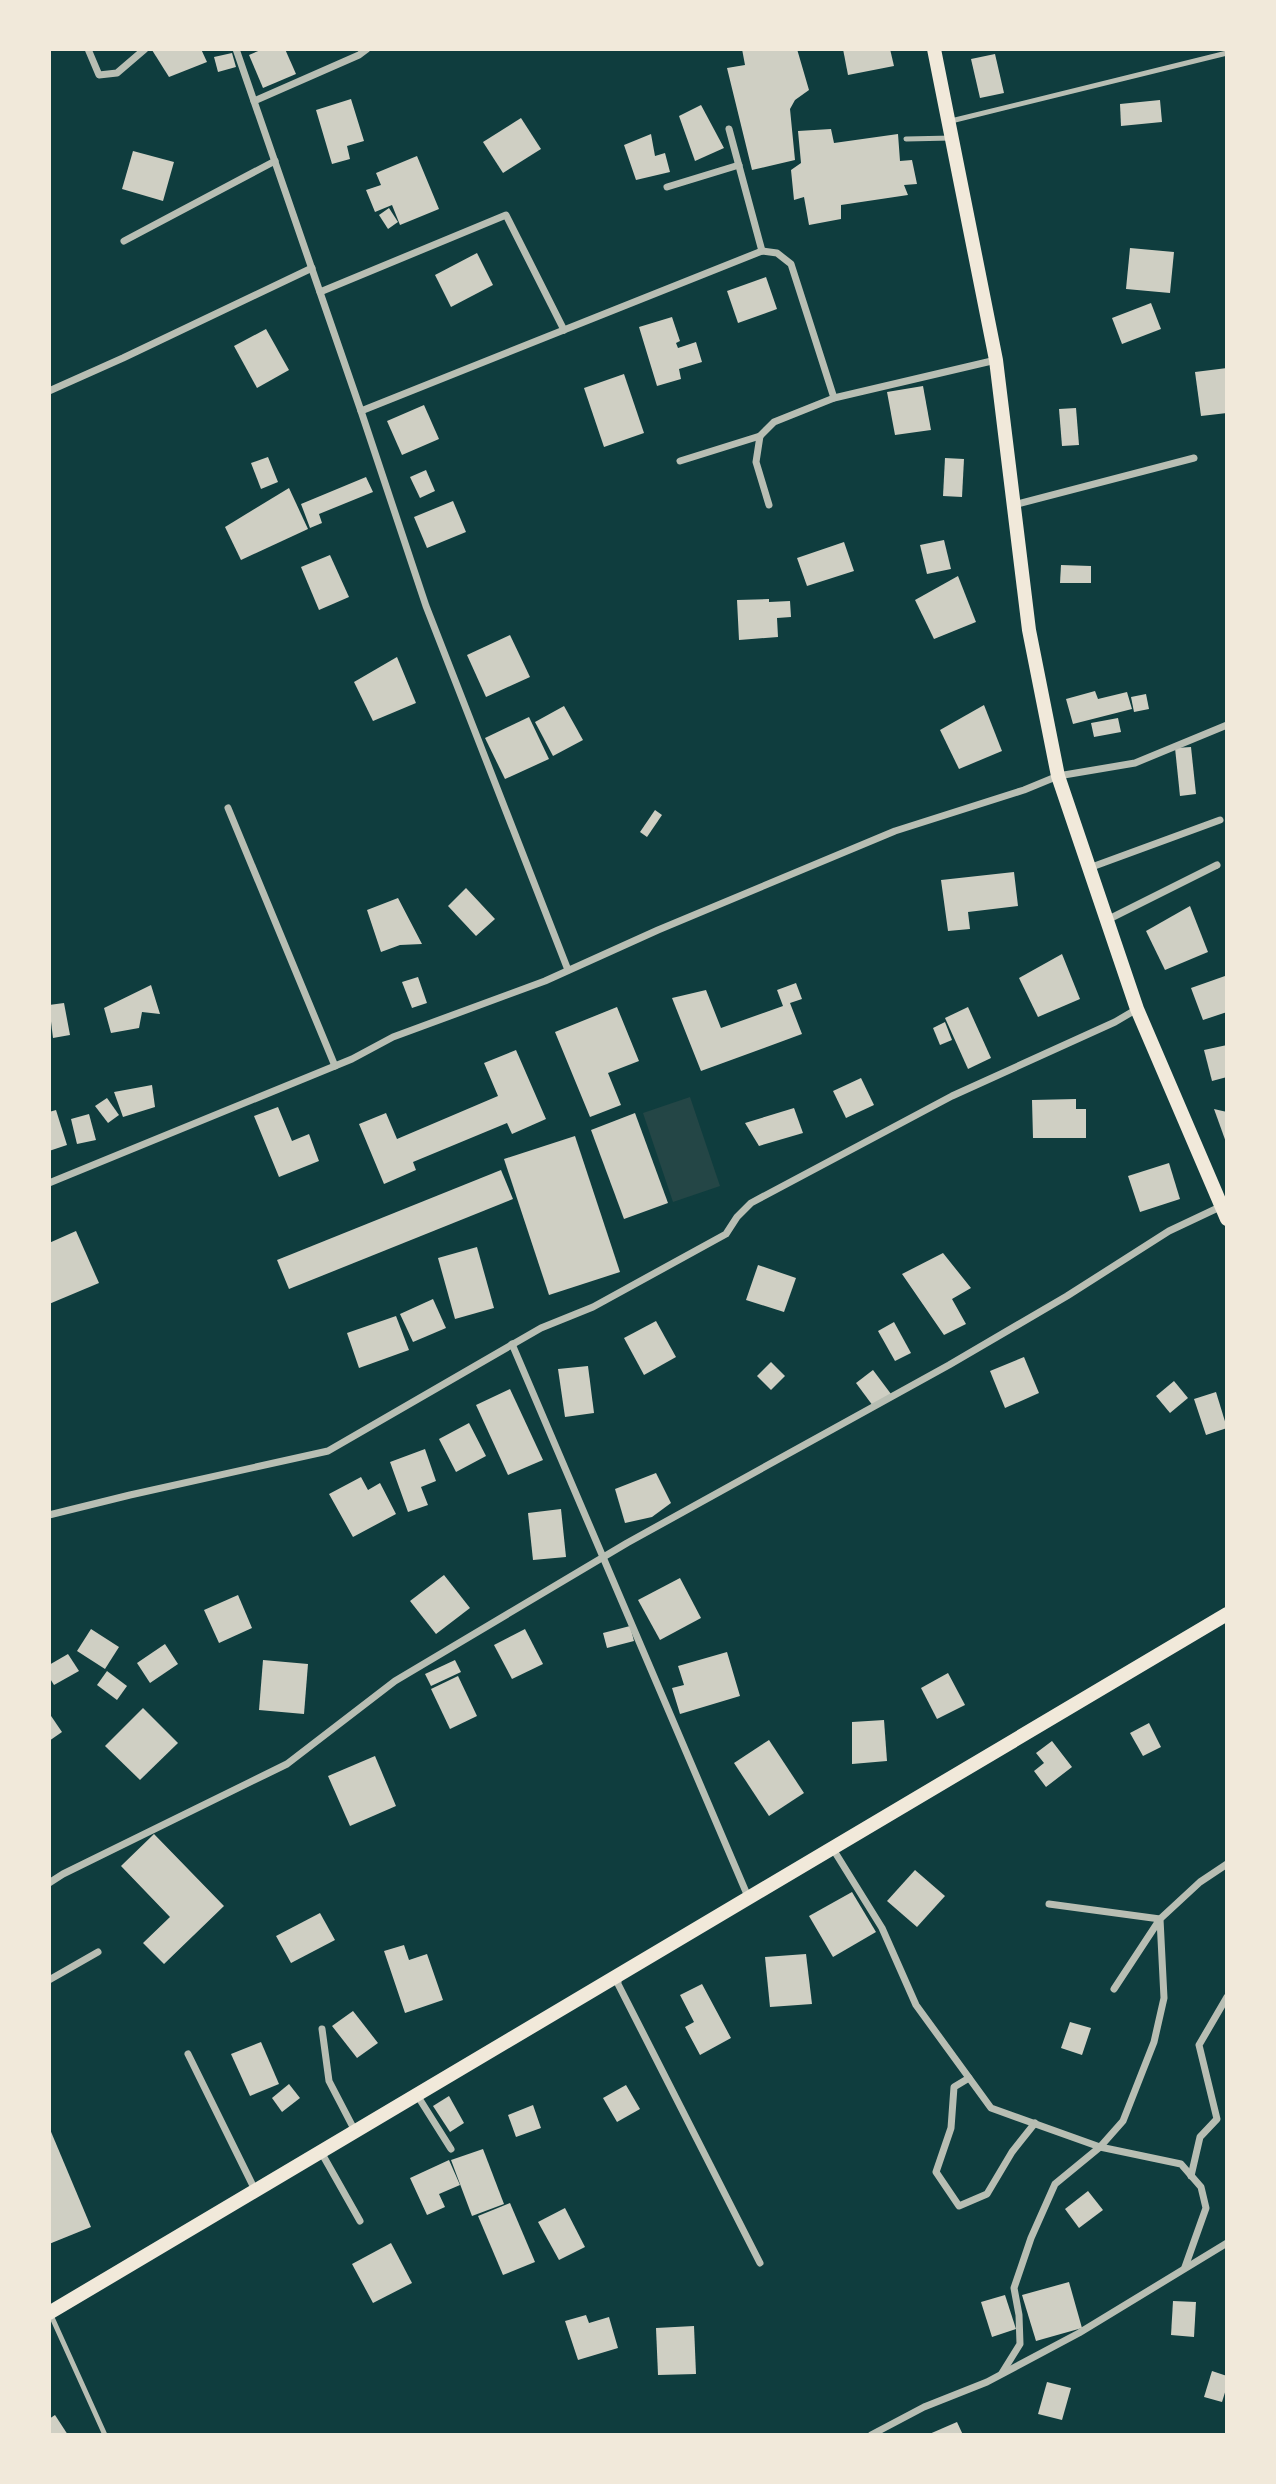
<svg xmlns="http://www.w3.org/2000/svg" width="1276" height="2484" font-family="Barlow,sans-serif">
  <rect width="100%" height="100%" fill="#0f3d3e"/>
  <polygon fill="#244646" points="690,1097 720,1186 673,1202 643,1113"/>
  <g fill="#cfcfc3">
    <polygon points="154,49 201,49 207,62 169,77 152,50"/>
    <polygon points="263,49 285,49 296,74 263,88 249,55"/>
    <polygon points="742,49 797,49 809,90 795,100 790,109 795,160 752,170 727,68 745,65"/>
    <polygon points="843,49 890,49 894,66 848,75"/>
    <polygon points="232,53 236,67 218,72 214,57"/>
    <polygon points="995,54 1004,93 980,98 971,59"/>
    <polygon points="351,99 364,141 347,146 350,159 332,164 316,110"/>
    <polygon points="1160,100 1162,122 1121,126 1120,104"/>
    <polygon points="701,105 724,148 695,161 679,116"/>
    <polygon points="521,118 541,149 503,173 483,142"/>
    <polygon points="831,129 834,143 898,134 900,161 912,160 917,184 904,185 908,195 841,205 841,219 809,225 804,197 794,200 791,170 801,163 798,131"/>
    <polygon points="651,134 655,156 665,153 670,172 636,180 624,145"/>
    <polygon points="133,151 174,162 163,201 122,189"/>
    <polygon points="417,156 439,209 400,225 392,205 375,212 366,190 381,185 376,173"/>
    <polygon points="389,208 398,222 388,229 379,215"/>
    <polygon points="1130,248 1174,252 1170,293 1126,289"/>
    <polygon points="477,253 493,285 451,307 435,275"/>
    <polygon points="766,277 777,309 738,323 727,291"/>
    <polygon points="1151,303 1161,329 1122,344 1112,318"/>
    <polygon points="672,317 680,341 676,343 678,348 696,342 702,362 679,369 681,379 657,386 639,327"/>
    <polygon points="266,329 289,370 257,388 234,346"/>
    <polygon points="1227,368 1227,413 1201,416 1195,372"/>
    <polygon points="624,374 644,433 604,447 584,388"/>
    <polygon points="923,386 931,430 895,435 887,392"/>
    <polygon points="424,405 439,439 402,455 387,421"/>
    <polygon points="1076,408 1079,445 1062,446 1059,409"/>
    <polygon points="268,457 278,482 261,489 251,463"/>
    <polygon points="945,458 964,459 962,497 943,496"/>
    <polygon points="426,470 435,491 420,498 410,477"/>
    <polygon points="366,477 373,492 319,514 322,523 310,528 301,504"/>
    <polygon points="289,488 308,529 241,560 225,527"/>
    <polygon points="453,501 466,532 427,548 414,517"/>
    <polygon points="944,540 951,569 927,574 920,545"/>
    <polygon points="844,542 854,571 807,586 797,558"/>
    <polygon points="330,555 349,597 319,610 301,567"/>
    <polygon points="1061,565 1091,566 1091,583 1060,583"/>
    <polygon points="958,576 976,622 934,639 915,600"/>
    <polygon points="769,599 769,602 790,601 791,617 777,618 778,637 739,640 737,600"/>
    <polygon points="510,635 530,677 486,697 467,655"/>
    <polygon points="397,657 416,703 373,721 354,682"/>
    <polygon points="1095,691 1098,699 1127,692 1132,709 1073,724 1066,699"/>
    <polygon points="1146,694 1149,709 1134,712 1131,697"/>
    <polygon points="984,705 1002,751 959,769 940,730"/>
    <polygon points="564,706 583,740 553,756 535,722"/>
    <polygon points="529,717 549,759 505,779 485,738"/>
    <polygon points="1118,718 1121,732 1094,737 1091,723"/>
    <polygon points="1191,747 1196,794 1180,796 1175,748"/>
    <polygon points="655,810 662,815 647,837 640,832"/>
    <polygon points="1014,872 1018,906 968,912 970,929 948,931 941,880"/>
    <polygon points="466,888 495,919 476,936 448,906"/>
    <polygon points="398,898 422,944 400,945 381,952 367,910"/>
    <polygon points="1190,906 1208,952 1165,970 1146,931"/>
    <polygon points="1062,954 1080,999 1038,1017 1019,978"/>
    <polygon points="1225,976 1227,1012 1203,1020 1191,988"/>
    <polygon points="418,977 427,1003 412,1008 402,982"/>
    <polygon points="796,983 802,999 790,1003 802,1034 701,1071 672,998 706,990 721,1028 783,1006 777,990"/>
    <polygon points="151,985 160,1014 142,1012 139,1028 111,1033 104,1008"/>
    <polygon points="64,1003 70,1035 53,1038 49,1005"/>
    <polygon points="617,1007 639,1061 608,1073 621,1105 590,1117 555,1032"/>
    <polygon points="968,1007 991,1058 968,1069 945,1018"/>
    <polygon points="945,1022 952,1040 940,1045 933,1028"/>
    <polygon points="1227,1045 1227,1077 1212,1081 1204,1050"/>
    <polygon points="516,1050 546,1119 512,1134 507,1123 413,1162 416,1170 384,1184 359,1124 386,1113 397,1139 498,1096 484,1063"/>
    <polygon points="861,1078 874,1105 846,1118 833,1091"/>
    <polygon points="152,1085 155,1107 123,1117 114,1092"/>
    <polygon points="107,1098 119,1115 108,1123 95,1106"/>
    <polygon points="1076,1099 1076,1109 1086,1109 1086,1138 1033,1138 1032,1100"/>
    <polygon points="278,1107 292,1141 309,1134 319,1161 279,1177 254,1116"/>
    <polygon points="794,1108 803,1133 759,1146 745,1123"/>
    <polygon points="1214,1109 1227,1112 1227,1145"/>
    <polygon points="56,1110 67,1145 49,1151 49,1112"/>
    <polygon points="635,1113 668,1203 624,1219 591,1130"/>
    <polygon points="89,1114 96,1140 77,1144 71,1119"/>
    <polygon points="575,1136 620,1272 549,1295 504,1159"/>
    <polygon points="1169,1163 1180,1199 1140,1212 1128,1176"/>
    <polygon points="501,1170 513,1199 289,1289 277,1260"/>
    <polygon points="76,1231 99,1283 49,1304 49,1243"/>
    <polygon points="477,1247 494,1308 455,1319 438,1258"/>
    <polygon points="943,1253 971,1288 952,1299 966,1324 944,1335 902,1274"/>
    <polygon points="758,1265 796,1278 784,1312 746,1300"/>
    <polygon points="433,1299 446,1328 413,1342 400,1314"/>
    <polygon points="396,1316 409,1350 359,1368 347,1333"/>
    <polygon points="656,1321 676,1357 644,1375 624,1338"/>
    <polygon points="894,1322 911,1353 895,1361 878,1331"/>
    <polygon points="1024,1357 1039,1393 1005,1408 990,1371"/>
    <polygon points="771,1362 785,1376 771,1390 757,1376"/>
    <polygon points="588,1366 594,1413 565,1417 558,1369"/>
    <polygon points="873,1370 891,1394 873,1406 856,1383"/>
    <polygon points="1174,1381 1188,1398 1170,1413 1156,1396"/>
    <polygon points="510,1389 543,1460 508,1475 476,1405"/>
    <polygon points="1216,1392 1227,1428 1206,1435 1194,1399"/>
    <polygon points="469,1423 486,1456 456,1472 439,1439"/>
    <polygon points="425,1449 436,1481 421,1487 428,1505 408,1512 390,1462"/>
    <polygon points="656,1473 671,1503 652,1517 625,1523 615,1489"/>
    <polygon points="361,1477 368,1490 380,1483 396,1514 353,1537 329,1494"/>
    <polygon points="561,1509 566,1557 533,1560 528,1513"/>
    <polygon points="444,1575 470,1608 436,1634 410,1601"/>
    <polygon points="680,1578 701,1618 660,1640 638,1600"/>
    <polygon points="238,1595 252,1628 219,1643 204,1610"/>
    <polygon points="630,1626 634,1641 607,1648 603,1633"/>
    <polygon points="91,1629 119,1647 105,1669 77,1651"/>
    <polygon points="525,1629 543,1664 512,1679 494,1645"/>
    <polygon points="165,1644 178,1664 150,1683 137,1663"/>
    <polygon points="727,1652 740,1696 680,1714 672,1688 684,1685 678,1666"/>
    <polygon points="68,1654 79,1671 54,1685 49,1677 49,1665"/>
    <polygon points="263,1660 308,1664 304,1714 259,1710"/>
    <polygon points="455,1660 461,1672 431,1686 425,1674"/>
    <polygon points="107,1671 127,1686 117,1700 97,1685"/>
    <polygon points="948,1673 965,1705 937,1719 921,1688"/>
    <polygon points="458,1676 477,1716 450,1729 431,1689"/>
    <polygon points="143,1708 178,1743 140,1780 105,1746"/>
    <polygon points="49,1713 62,1732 49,1741"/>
    <polygon points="884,1720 887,1761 852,1764 852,1722"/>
    <polygon points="1149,1723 1161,1747 1143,1756 1130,1733"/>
    <polygon points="769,1740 804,1793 769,1816 734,1763"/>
    <polygon points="1052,1741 1072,1767 1046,1787 1034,1771 1044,1763 1036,1753"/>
    <polygon points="375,1756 396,1806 350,1826 328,1776"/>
    <polygon points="154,1834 224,1906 164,1964 143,1943 170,1917 121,1866"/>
    <polygon points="915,1870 945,1896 917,1927 887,1901"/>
    <polygon points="852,1892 876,1932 833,1957 809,1916"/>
    <polygon points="320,1913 335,1940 291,1963 276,1936"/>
    <polygon points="404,1945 409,1960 427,1954 443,2000 405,2013 384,1951"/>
    <polygon points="806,1954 812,2004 770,2007 765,1957"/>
    <polygon points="702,1984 731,2038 700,2055 685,2027 694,2022 680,1995"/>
    <polygon points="353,2011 378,2043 357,2058 332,2026"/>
    <polygon points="1070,2022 1091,2028 1082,2055 1061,2048"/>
    <polygon points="261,2042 279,2084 250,2096 231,2054"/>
    <polygon points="289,2084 300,2098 282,2112 272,2098"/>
    <polygon points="626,2085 640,2109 617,2122 603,2098"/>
    <polygon points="449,2096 464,2123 450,2132 433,2106"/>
    <polygon points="533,2105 541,2128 516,2137 508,2115"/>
    <polygon points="49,2127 91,2227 49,2244"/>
    <polygon points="483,2149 504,2204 472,2216 451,2160"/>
    <polygon points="449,2160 460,2185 439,2194 445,2207 427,2215 410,2178"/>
    <polygon points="1088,2191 1103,2210 1079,2228 1065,2209"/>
    <polygon points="510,2203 535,2262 503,2275 478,2216"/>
    <polygon points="565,2208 585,2247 559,2260 538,2222"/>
    <polygon points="391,2243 412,2283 373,2303 352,2264"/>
    <polygon points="1069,2282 1082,2328 1036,2341 1022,2295"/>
    <polygon points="1005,2295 1016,2329 992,2337 981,2302"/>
    <polygon points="1173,2301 1196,2302 1194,2337 1171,2335"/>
    <polygon points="586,2315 589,2323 609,2317 618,2348 578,2360 565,2321"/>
    <polygon points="694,2326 696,2374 658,2375 656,2328"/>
    <polygon points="1212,2371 1227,2376 1227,2386 1222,2402 1204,2397"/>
    <polygon points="1047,2382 1071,2388 1062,2420 1038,2414"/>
    <polygon points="55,2415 68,2435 49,2435 49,2419"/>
    <polygon points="957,2422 963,2435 927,2435"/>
  </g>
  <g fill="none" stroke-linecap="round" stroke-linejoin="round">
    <g stroke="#b8beb3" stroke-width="5">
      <polyline points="951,121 1227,53"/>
      <polyline points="906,139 952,138"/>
      <polyline points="50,2313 105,2435"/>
    </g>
    <g stroke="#b8beb3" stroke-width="7">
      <polyline points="88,49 99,75 117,73 145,49"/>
      <polyline points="236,49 361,411 426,606 568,970"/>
      <polyline points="254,101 359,55 367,49"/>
      <polyline points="729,129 762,251"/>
      <polyline points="667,187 739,165"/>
      <polyline points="124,241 275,161"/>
      <polyline points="320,292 506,215 564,330"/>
      <polyline points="49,391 123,358 312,268"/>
      <polyline points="361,411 762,251 777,253 791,264 834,398"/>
      <polyline points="680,461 760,436"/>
      <polyline points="769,505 756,462 760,436 774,422 834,398 996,360"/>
      <polyline points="1014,505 1194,458"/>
      <polyline points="228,808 335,1066"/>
      <polyline points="1089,868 1220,820"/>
      <polyline points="1107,920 1217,865"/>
      <polyline points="49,1183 352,1059 393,1037 545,981 658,930 895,831 1024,790 1058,776 1135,763 1227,725"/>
      <polyline points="512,1344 749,1899"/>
      <polyline points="49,1515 130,1495 328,1451 541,1328 593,1307 726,1234 737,1217 751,1203 952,1096 1115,1022 1137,1009"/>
      <polyline points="833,1849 882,1928 916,2005 991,2108 1100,2147 1181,2164 1201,2187 1206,2208 1185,2267"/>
      <polyline points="49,1883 63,1874 287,1764 395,1681 627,1543 949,1365 1067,1296 1169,1231 1222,1206"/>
      <polyline points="1049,1904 1160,1919 1114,1989"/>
      <polyline points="618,1977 618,1984 760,2263"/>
      <polyline points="49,1980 98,1952"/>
      <polyline points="322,2029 329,2081 355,2131"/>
      <polyline points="188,2054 255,2190"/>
      <polyline points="969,2078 954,2087 951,2128 936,2172 959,2206 987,2194 1012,2152 1035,2123"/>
      <polyline points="417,2095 451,2149"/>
      <polyline points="321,2152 360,2221"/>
      <polyline points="1191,2176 1200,2137 1217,2119 1199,2045 1227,1997"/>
      <polyline points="1002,2373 1020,2344 1019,2315 1014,2288 1031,2238 1055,2184 1100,2147 1123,2121 1154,2042 1164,1998 1160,1919 1200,1882 1227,1864"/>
      <polyline points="871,2435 924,2407 987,2382 1079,2333 1227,2243"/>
    </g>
    <g stroke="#f1e9da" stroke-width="14">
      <polyline points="934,49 996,360 1029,630 1058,776 1137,1009 1227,1219"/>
      <polyline points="49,2313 1227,1614"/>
    </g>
  </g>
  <rect width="1276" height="2484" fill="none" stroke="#f1e9da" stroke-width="102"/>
</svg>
